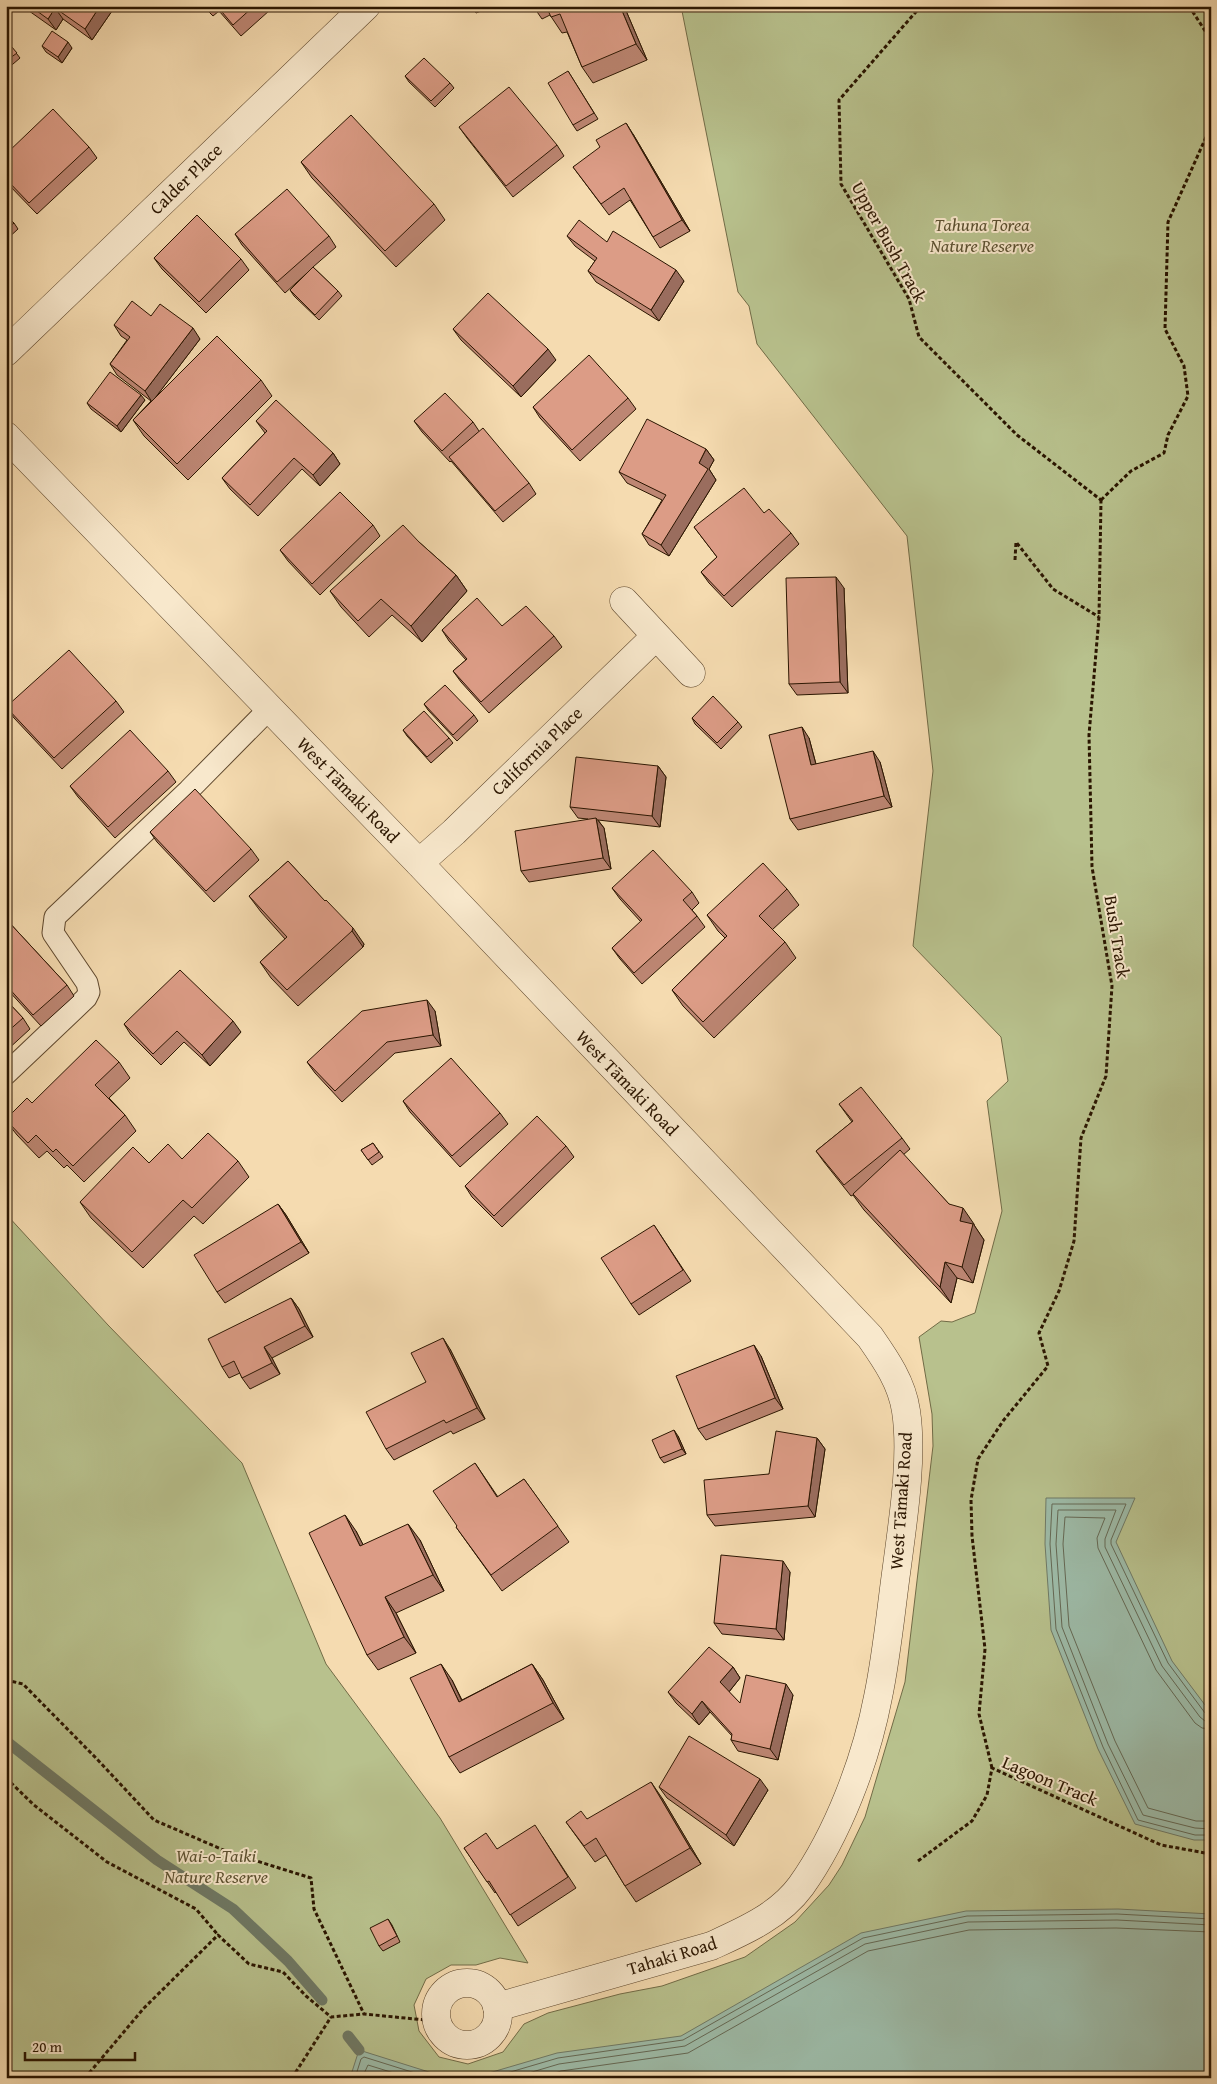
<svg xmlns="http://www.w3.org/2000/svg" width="1217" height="2084" font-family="'Gentium Book Plus',serif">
  <rect width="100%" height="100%" fill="#f5dbb0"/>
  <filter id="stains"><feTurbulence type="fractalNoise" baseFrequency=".004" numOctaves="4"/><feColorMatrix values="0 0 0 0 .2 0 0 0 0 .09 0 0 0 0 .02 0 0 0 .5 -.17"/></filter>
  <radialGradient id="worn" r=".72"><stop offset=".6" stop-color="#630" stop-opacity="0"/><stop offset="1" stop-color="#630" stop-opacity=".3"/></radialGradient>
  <polygon fill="#b8c18d" stroke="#716b46" points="681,6 1211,6 1211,2078 6,2078 6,1214 108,1325 242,1463 326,1664 440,1818 528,1963 500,1958 476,1965 451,1965 426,1979 414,2005 419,2031 439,2057 468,2064 503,2052 524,2024 548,2013 620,1994 662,1986 745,1957 795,1922 829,1885 842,1865 865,1817 905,1682 933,1446 932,1414 919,1337 941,1321 952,1322 975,1313 1002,1211 987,1101 1008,1081 1001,1037 913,946 933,771 907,536 757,344 749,306 738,292"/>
  <g fill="#9dbba8" stroke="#6f7965">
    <polygon points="1046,1498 1135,1498 1116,1542 1172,1661 1211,1713 1211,1840 1194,1840 1135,1824 1098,1749 1051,1630 1045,1544"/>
    <polygon points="1118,1909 1211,1914 1211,2078 472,2078 557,2053 681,2036 861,1933 966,1911"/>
    <polygon points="359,2050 448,2078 350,2078"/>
  </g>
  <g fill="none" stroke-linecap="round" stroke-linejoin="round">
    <g stroke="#646854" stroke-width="1">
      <polyline points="1211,1715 1205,1713 1168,1663 1111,1544 1111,1540 1126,1504 1052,1504 1050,1544 1056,1629 1103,1747 1138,1820 1195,1835 1211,1835"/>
      <polyline points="1211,1722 1205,1721 1200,1717 1162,1666 1105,1547 1105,1539 1116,1510 1058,1510 1056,1544 1062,1627 1108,1744 1143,1815 1195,1828 1211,1829"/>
      <polyline points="1211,1729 1202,1728 1195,1723 1156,1670 1098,1548 1097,1538 1105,1518 1065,1517 1063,1544 1069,1626 1115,1741 1148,1808 1196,1821 1211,1821"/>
      <polyline points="355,2078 361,2059 364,2057 431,2078"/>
      <polyline points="362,2078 368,2065 410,2078"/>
      <polyline points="490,2078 558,2058 683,2040 863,1938 967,1916 1117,1914 1211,1919"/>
      <polyline points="512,2078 559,2064 685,2046 865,1944 968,1922 1117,1920 1211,1925"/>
      <polyline points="539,2078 561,2071 688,2053 868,1951 969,1930 1116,1928 1211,1932"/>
    </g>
    <g stroke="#6f7965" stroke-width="11">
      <polyline points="6,1741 157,1860 233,1909 288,1961 322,2000"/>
      <polyline points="348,2036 359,2050"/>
    </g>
    <defs>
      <polyline id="service" points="6,1074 86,998 89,992 87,983 53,933 55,917 189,790 269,709"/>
      <g id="minor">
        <polyline points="6,352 366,6"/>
        <path d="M6,436L419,863L870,1337C886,1360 902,1383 906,1411C913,1457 903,1520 897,1566C891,1609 887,1654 878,1697C866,1760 838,1834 801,1886C779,1916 744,1931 711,1946L497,2007"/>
        <polyline points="624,601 691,673"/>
        <polyline points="419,863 454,832 655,637"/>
        <circle cx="467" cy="2014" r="31"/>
      </g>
    </defs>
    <use href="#service" stroke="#5d462c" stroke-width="23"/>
    <use href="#minor" stroke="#5d462c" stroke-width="29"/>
    <g stroke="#2a1500" stroke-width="3" stroke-dasharray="4 2.5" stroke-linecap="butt">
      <polyline points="921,6 839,100 841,184 909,299 919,337 1017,435 1101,500"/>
      <polyline points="1189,6 1211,40"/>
      <polyline points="1101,500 1131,471 1164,453 1168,435 1188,396 1184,366 1165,329 1168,222 1211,126"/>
      <polyline points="1015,560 1016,542 1053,589 1099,617"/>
      <polyline points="6,1680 23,1684 96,1758 154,1820 228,1852 311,1878 314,1909 364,2014"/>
      <polyline points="992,1768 979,1714 985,1649 972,1536 971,1500 978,1459 1003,1421 1048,1366 1039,1333 1059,1291 1074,1241 1081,1138 1106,1076 1112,986 1092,867 1089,735 1099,617 1101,500"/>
      <polyline points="6,1778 34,1805 107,1862 196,1909 218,1935"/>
      <polyline points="918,1861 972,1821 987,1795 992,1768 1161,1845 1211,1854"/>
      <polyline points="85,2078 144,2008 218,1935 249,1964 283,1972 306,1996 331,2017 364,2014 436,2021"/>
      <polyline points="292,2078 331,2017"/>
    </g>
    <use href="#service" stroke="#f8e8cc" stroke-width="21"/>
    <use href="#minor" stroke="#f8e8cc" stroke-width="28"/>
  </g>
  <g fill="#bd8673" stroke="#2a1500">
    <polygon points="22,6 108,6 112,11 92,40 63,19 56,30"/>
    <polygon points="203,6 267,6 270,10 241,36 219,11 213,16"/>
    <polygon points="471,6 494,6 476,13"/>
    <polygon points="533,6 624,6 647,60 593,83 582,67 567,32 562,33 550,15 542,19"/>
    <polygon points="6,40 20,58 6,70"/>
    <polygon points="42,46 72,48 62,63 46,52"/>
    <polygon points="568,71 598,119 577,131 573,125"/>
    <polygon points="405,76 450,83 454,88 435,107 409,82"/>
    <polygon points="459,127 557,145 564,156 513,197 467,138"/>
    <polygon points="633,134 690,231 660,248 653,237 630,200 609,215 573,167"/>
    <polygon points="89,147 97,158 37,214 6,182 6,154"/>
    <polygon points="301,162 434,204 445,220 396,267 312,178"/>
    <polygon points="6,216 14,223 18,229 6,240"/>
    <polygon points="235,234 329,236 336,247 313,267 338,291 342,296 319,320 294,296 290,290 307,273 285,293 242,245"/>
    <polygon points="567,236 607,242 684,281 659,321 596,282 588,271 595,261 575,246"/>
    <polygon points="154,258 241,259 249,270 206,313 162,269"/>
    <polygon points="151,316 200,339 158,394 261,380 272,396 188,480 144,436 133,420 151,401 117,375 110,364 127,340 121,336 114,325"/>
    <polygon points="453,329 556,360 521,397 461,340"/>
    <polygon points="628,398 636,409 580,461 540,418 533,407"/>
    <polygon points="145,400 121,432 91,409 87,403"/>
    <polygon points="256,421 333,453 340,464 320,486 302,469 258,516 230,489 222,478 265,433"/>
    <polygon points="414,421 473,422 479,431 529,483 536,494 503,522 457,468 451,461 450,462 422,432"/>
    <polygon points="706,449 714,460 709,469 716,480 669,556 649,545 642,534 662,500 627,483 619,472"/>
    <polygon points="764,513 791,533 799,544 732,607 709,583 701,572 717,557 694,527"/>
    <polygon points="373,525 380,536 320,595 288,561 280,550"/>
    <polygon points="419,542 456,575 467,591 422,642 392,615 369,637 341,607 330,591"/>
    <polygon points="844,588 848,693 797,695 789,684"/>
    <polygon points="502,626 554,636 562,647 489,713 461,682 453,671 466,660 449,641 442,630"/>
    <polygon points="116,701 124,712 62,769 14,718 6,707"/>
    <polygon points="424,704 474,715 478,721 457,741 428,710"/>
    <polygon points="692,718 738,722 742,727 721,749 695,724"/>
    <polygon points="403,730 449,738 453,743 431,763 407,736"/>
    <polygon points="809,738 816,764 880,762 892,807 798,830 790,819"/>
    <polygon points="658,766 666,777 660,827 598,820 604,828 611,869 529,882 521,871 588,819 578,818 570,807"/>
    <polygon points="168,771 176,782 115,838 78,797 70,786"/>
    <polygon points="150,832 251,849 259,860 214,902 157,842"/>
    <polygon points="288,861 364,944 363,947 298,1006 271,978 260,962 285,939 261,912 249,896"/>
    <polygon points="612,888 692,892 699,903 692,910 697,916 705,927 642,984 620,959 612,948 641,922 620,899"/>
    <polygon points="787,889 799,905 772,930 785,942 796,958 714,1038 683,1006 672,990 725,938 718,931 707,915"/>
    <polygon points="6,919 67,985 74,996 41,1026 6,988"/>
    <polygon points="6,1000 23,1018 30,1029 6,1051"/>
    <polygon points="435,1011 441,1046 395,1053 342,1102 315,1073 307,1062"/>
    <polygon points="124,1024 241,1032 210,1066 184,1042 161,1065 131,1035"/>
    <polygon points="119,1062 130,1078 109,1098 125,1115 136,1131 84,1182 67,1165 64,1168 47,1151 39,1158 17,1135 6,1121 32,1103"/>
    <polygon points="403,1101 500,1113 508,1124 460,1167 410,1112"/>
    <polygon points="839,1104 902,1138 910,1149 903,1155 949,1204 974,1224 974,1225 984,1240 973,1283 957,1278 951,1303 864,1210 853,1195 851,1196 824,1162 816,1151 852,1122"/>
    <polygon points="373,1143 383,1157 372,1165 361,1150"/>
    <polygon points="566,1146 574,1157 502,1227 472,1197 465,1186"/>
    <polygon points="182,1159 238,1161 249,1177 203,1224 194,1216 143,1268 91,1218 80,1202 149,1163"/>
    <polygon points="278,1204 286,1215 309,1253 225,1303 217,1292"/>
    <polygon points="654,1225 691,1281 639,1315 631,1304"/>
    <polygon points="291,1298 299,1309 313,1337 272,1358 280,1374 250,1389 242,1378 240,1373 229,1378 222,1367"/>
    <polygon points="450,1349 485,1419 453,1434 451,1431 394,1460 386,1449 426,1382"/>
    <polygon points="761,1356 783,1409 706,1440 698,1429"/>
    <polygon points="678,1436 686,1454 664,1463 660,1458"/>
    <polygon points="817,1438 825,1449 815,1517 715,1526 707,1515 769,1474"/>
    <polygon points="475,1463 498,1497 524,1479 569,1542 502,1591 456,1527 457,1526"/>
    <polygon points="356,1531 363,1545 420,1540 444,1591 396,1613 416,1653 378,1670 367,1655"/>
    <polygon points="790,1572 784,1640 722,1634 714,1623"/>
    <polygon points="532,1664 543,1680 564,1719 460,1773 449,1757 452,1680 462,1700"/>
    <polygon points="733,1667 740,1678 729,1692 740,1703 793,1695 778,1760 738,1751 731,1740 732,1736 710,1712 699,1725 676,1703 668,1692"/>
    <polygon points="659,1787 768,1790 734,1846 667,1798"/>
    <polygon points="662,1798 701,1864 636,1902 625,1886 606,1855 595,1862 566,1822 587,1819"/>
    <polygon points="542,1836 576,1888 518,1926 496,1892 495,1893 464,1848 498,1849"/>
    <polygon points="388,1919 392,1925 400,1942 383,1951 379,1946"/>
  </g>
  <g fill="#9a6d5e" stroke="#2a1500">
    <polygon points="100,6 108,6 112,11 92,40 85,29"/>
    <polygon points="620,6 624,6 647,60 636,44"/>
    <polygon points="55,8 63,19 56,30 48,19"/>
    <polygon points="68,42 72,48 62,63 58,57"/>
    <polygon points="626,123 633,134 690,231 682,220"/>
    <polygon points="676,270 684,281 659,321 651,310"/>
    <polygon points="193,328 200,339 152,402 145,391"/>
    <polygon points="548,349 556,360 521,397 513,386"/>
    <polygon points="141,395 145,400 121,432 117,426"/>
    <polygon points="706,449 714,460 709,469 716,480 669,556 661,545 699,463"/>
    <polygon points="333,453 340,464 320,486 313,475"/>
    <polygon points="456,575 467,591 422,642 411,626"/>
    <polygon points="836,577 844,588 848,693 840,682"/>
    <polygon points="802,727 809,738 819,776 811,765"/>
    <polygon points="873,751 880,762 892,807 884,796"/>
    <polygon points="658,766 666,777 660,827 652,816"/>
    <polygon points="596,818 604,828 611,869 603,858"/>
    <polygon points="353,928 364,944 363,947 352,931"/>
    <polygon points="427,1000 435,1011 441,1046 433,1035"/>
    <polygon points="233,1021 241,1032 210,1066 202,1055"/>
    <polygon points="278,1204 286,1215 309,1253 301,1242"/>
    <polygon points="963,1208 974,1224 974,1225 984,1240 973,1283 962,1267 960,1221"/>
    <polygon points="945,1262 957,1278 951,1303 940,1287"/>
    <polygon points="291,1298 299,1309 313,1337 305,1326"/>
    <polygon points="443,1338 450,1349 485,1419 477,1408"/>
    <polygon points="754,1345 761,1356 783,1409 775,1398"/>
    <polygon points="264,1347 272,1358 280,1374 272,1363"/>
    <polygon points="674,1430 678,1436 686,1454 682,1449"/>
    <polygon points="817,1438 825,1449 815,1517 808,1506"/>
    <polygon points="345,1515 356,1531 372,1562 360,1546"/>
    <polygon points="408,1524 420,1540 444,1591 433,1575"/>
    <polygon points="783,1561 790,1572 784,1640 776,1629"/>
    <polygon points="385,1597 396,1613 416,1653 404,1637"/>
    <polygon points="441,1664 452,1680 470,1718 459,1702"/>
    <polygon points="532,1664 543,1680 564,1719 553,1703"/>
    <polygon points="733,1667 740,1678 728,1693 720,1682"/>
    <polygon points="786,1684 793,1695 778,1760 770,1749"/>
    <polygon points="702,1701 710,1712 699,1725 692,1714"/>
    <polygon points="760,1779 768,1790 734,1846 726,1835"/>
    <polygon points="651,1782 662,1798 701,1864 690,1848"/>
  </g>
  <g fill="#dc9c86" stroke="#2a1500">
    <polygon points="30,6 100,6 85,29 55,8 48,19"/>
    <polygon points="217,6 254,6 233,25"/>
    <polygon points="546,6 620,6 636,44 582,67 560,14 551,17"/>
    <polygon points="52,31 68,42 58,57 42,46"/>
    <polygon points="6,40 17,53 6,61"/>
    <polygon points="424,58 450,83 431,101 405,76"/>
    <polygon points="568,71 594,113 573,125 548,83"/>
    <polygon points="509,87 557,145 506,186 459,127"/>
    <polygon points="53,109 89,147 29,203 6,179 6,154"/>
    <polygon points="351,115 434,204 385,251 301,162"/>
    <polygon points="626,123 682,220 653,237 624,188 601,204 573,167 600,147 596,140"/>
    <polygon points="287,189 329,236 277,282 235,234"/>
    <polygon points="197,215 241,259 199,302 154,258"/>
    <polygon points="6,216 14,223 6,230"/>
    <polygon points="579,220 607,242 613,231 676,270 651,310 588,271 597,258 567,236"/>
    <polygon points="313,267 338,291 315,315 290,290"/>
    <polygon points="488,293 548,349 513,386 453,329"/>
    <polygon points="132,301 151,316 160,304 193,328 145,391 110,364 130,337 114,325"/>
    <polygon points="217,336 261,380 177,464 133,420"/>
    <polygon points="589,355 628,398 572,450 533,407"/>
    <polygon points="110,372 141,395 117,426 87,403"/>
    <polygon points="445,393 473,422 442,451 414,421"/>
    <polygon points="276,400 333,453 313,475 294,458 250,505 222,478 267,431 256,421"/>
    <polygon points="647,419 706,449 699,463 708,469 661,545 642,534 666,495 619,472"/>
    <polygon points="483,428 529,483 495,511 449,457"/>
    <polygon points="744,488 764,513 769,509 791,533 724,596 701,572 717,557 694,527"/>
    <polygon points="340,492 373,525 312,584 280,550"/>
    <polygon points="403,525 419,542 456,575 411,626 381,599 358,621 330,591"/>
    <polygon points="836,577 840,682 789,684 786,578"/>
    <polygon points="477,598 502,626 526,606 554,636 481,702 453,671 467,659 442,630"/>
    <polygon points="69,650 116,701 54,758 6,707"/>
    <polygon points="445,685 474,715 453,735 424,704"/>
    <polygon points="713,696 738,722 717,743 692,718"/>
    <polygon points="424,711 449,738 427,757 403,730"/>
    <polygon points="802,727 811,765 873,751 884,796 790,819 769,735"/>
    <polygon points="130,730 168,771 108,827 70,786"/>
    <polygon points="576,757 658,766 652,816 570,807"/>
    <polygon points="195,789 251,849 206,891 150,832"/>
    <polygon points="596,818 603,858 521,871 515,831"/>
    <polygon points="653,850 692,892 683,900 697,916 634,973 612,948 642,920 612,888"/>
    <polygon points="288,861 325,901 326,900 353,928 352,931 287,990 260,962 287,937 249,896"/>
    <polygon points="763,863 787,889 759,916 785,942 703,1022 672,990 727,936 707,915"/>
    <polygon points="6,919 67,985 33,1015 6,985"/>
    <polygon points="180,970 233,1021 202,1055 177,1031 153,1054 124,1024"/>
    <polygon points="6,1000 23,1018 6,1033"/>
    <polygon points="427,1000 433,1035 387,1042 335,1091 307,1062 362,1011"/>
    <polygon points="96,1040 119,1062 95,1085 125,1115 73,1166 56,1149 53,1152 36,1135 28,1143 6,1120 6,1119 27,1098 32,1103"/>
    <polygon points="451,1058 500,1113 452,1156 403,1101"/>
    <polygon points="861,1087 902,1138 844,1185 816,1151 853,1121 839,1104"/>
    <polygon points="537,1116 566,1146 494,1216 465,1186"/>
    <polygon points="208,1133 238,1161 192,1208 183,1200 132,1252 80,1202 133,1147 149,1163 168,1144 182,1159"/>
    <polygon points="373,1143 379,1152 368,1160 361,1150"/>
    <polygon points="900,1150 949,1204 963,1208 960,1221 973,1224 962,1267 945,1262 940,1287 853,1194"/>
    <polygon points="278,1204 301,1242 217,1292 194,1255"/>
    <polygon points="654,1225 683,1270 631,1304 601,1258"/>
    <polygon points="291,1298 305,1326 264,1347 272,1363 242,1378 234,1361 222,1367 208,1339"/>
    <polygon points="443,1338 477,1408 446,1423 444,1420 386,1449 366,1412 426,1382 411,1353"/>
    <polygon points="754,1345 775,1398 698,1429 676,1376"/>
    <polygon points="674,1430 682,1449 660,1458 652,1440"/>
    <polygon points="776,1431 817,1438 808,1506 707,1515 704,1480 769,1474"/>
    <polygon points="475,1463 497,1497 524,1479 558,1526 491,1575 456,1527 457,1526 433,1491"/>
    <polygon points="345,1515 360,1546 408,1524 433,1575 385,1597 404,1637 367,1655 309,1533"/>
    <polygon points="721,1555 783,1561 776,1629 714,1623"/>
    <polygon points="709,1647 733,1667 720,1682 740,1703 746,1675 786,1684 770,1749 731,1740 732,1734 702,1701 692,1714 668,1692"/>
    <polygon points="441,1664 459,1702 532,1664 553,1703 449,1757 410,1678"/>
    <polygon points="689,1736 760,1779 726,1835 659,1787"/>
    <polygon points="651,1782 690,1848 625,1886 596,1838 584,1846 566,1822 581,1811 587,1819"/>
    <polygon points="535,1825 568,1877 510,1915 489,1881 487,1882 464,1848 486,1833 497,1849"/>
    <polygon points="388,1919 397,1936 379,1946 370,1928"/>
  </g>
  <g text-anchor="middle" stroke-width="4" stroke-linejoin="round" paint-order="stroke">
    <g font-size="18" fill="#2a1500" stroke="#f8e8cc">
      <text transform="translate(186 179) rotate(-44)" y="6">Calder Place</text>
      <text transform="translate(889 242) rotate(61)" y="6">Upper Bush Track</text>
      <text transform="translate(537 751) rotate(-44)" y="6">California Place</text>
      <text transform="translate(348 790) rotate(46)" y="6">West Tāmaki Road</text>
      <text transform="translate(1117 937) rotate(81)" y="6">Bush Track</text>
      <text transform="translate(627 1083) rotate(46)" y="6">West Tāmaki Road</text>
      <text transform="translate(901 1501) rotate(-86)" y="6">West Tāmaki Road</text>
      <text transform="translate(1050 1781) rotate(23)" y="6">Lagoon Track</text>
      <text transform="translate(672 1956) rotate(-17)" y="6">Tahaki Road</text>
    </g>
    <g font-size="18" font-style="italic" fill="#5c5131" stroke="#f8e8cc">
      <text x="982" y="231">Tahuna Torea<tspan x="982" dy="21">Nature Reserve</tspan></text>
      <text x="216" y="1862">Wai-o-Taiki<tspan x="216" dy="21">Nature Reserve</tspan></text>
    </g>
  </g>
  <rect width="1217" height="2084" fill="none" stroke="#f5dbb0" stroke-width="25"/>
  <rect x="8" y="8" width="1202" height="2069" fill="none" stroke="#2a1500" stroke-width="2.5"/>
  <rect x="12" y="12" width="1192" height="2059" fill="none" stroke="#2a1500"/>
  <path d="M25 2052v8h110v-8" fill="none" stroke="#2a1500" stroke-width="2.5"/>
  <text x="32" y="2052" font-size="15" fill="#2a1500" stroke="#f8e8cc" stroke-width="4" paint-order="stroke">20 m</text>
  <rect width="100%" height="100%" filter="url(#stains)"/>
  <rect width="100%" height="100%" fill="url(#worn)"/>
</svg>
